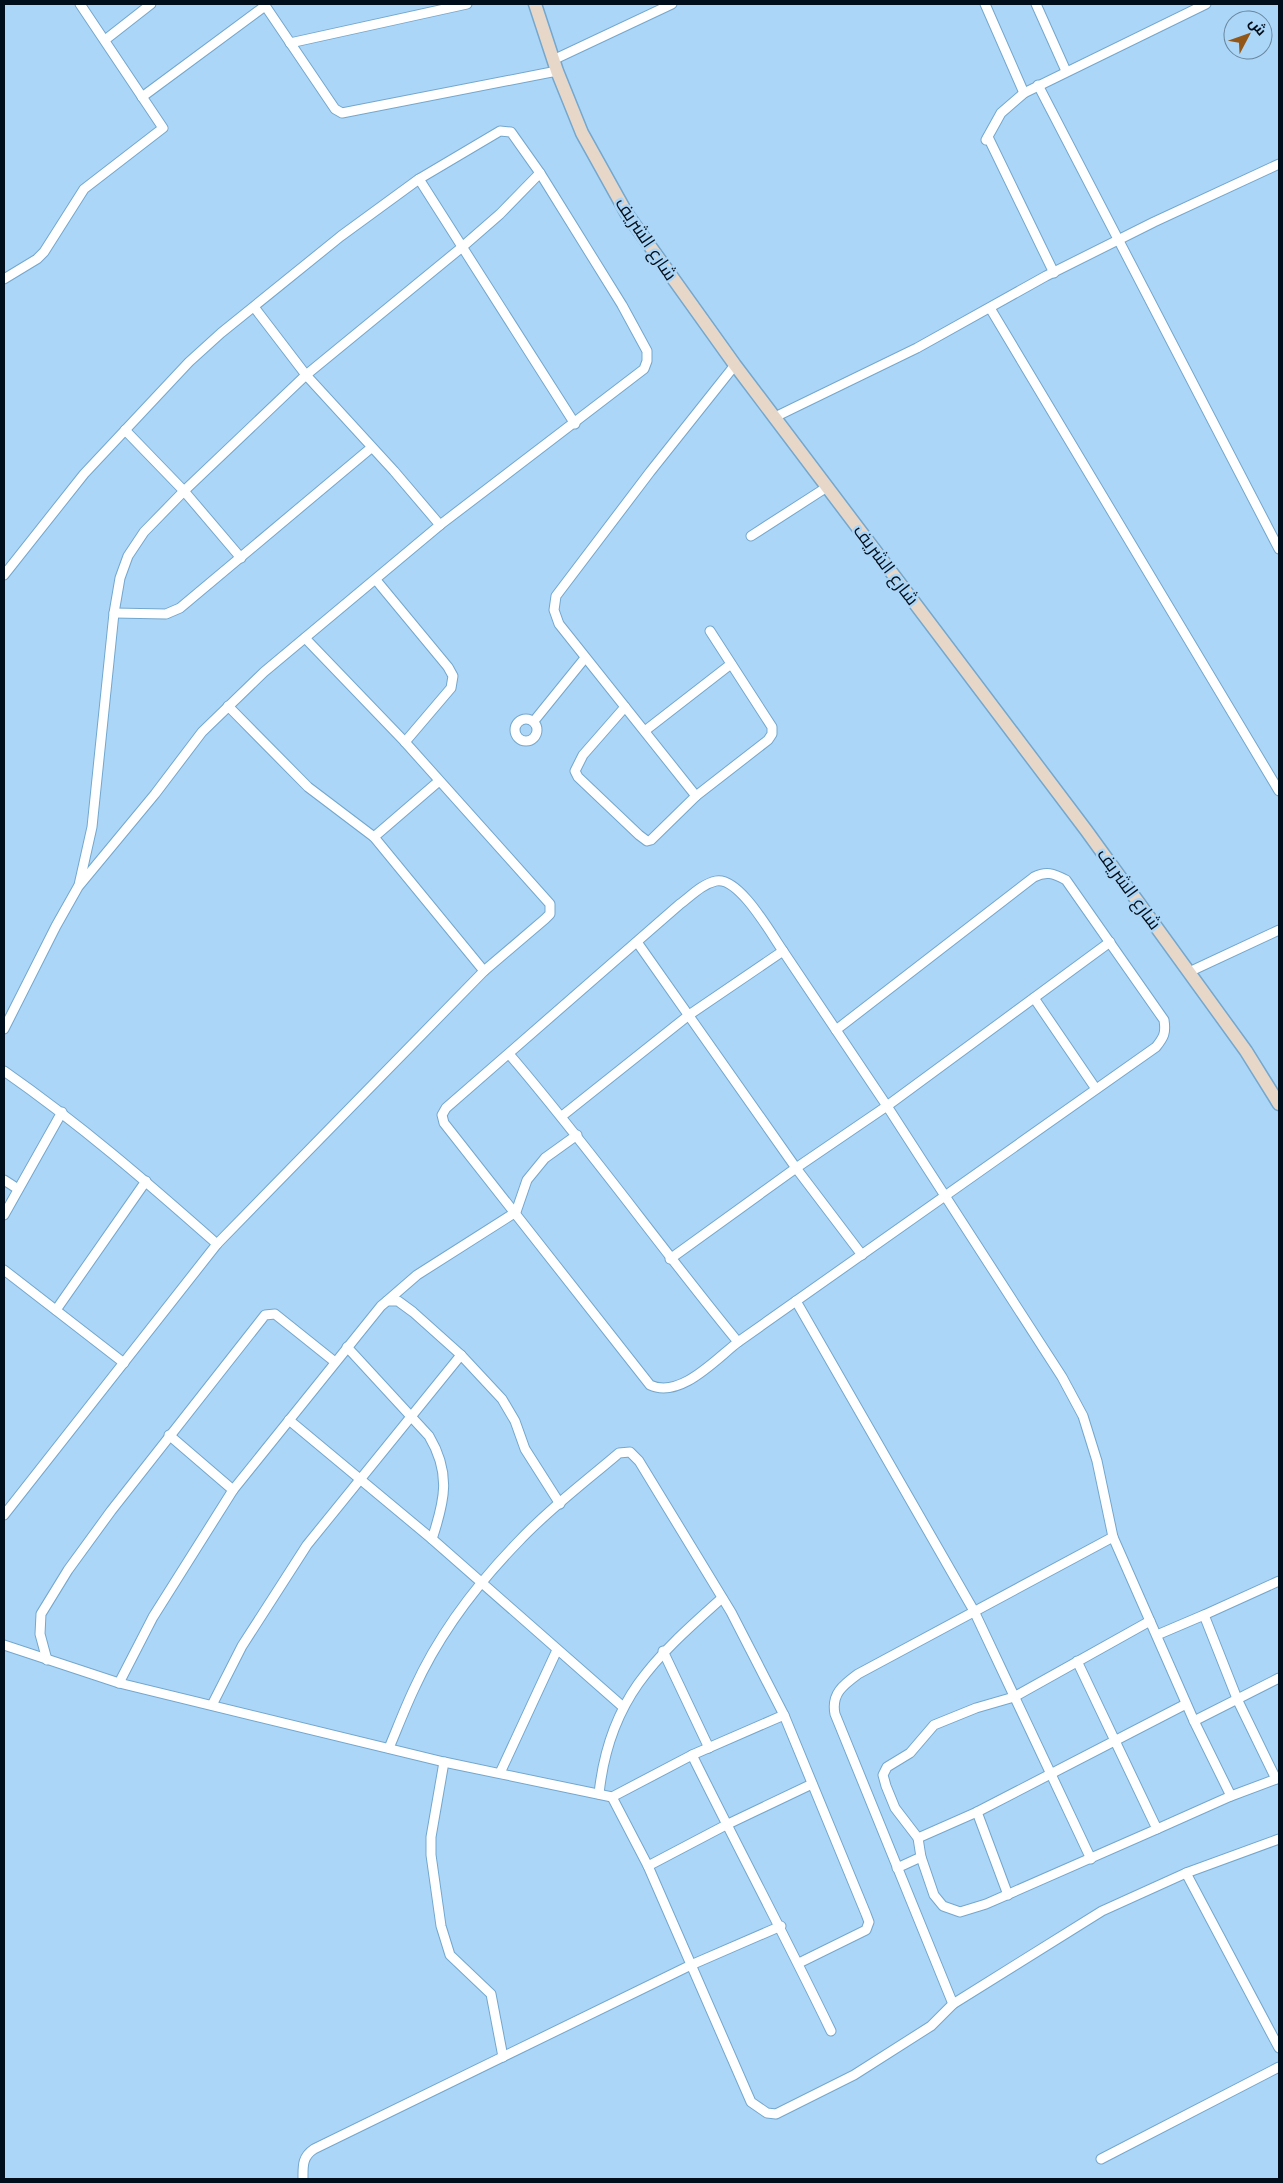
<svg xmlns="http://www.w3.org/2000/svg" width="1283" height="2183" font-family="'Fira Sans',Cairo,sans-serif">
  <rect width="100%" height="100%" fill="#acd6f7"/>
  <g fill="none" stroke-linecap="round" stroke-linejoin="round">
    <defs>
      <g id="minor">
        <polyline points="264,4 335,109 342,113 557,71"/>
        <polyline points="985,4 1024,93"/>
        <polyline points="1036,4 1066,71"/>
        <polyline points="105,40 151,4"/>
        <polyline points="290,43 467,4"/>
        <polyline points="553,60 672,4"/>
        <polyline points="1038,85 1279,549"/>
        <polyline points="142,97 265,6"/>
        <polyline points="988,137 1054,273"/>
        <polyline points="986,140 1001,113 1024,93 1206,4"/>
        <polyline points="419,179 575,424"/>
        <polyline points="4,279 37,259 44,252 84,189 163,128 80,4"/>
        <polyline points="254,307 306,375 394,471 440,525"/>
        <polyline points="990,308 1279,791"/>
        <polyline points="775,417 917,348 1046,276 1154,222 1279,164"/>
        <polyline points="125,430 184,491 241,558"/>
        <polyline points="751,536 827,487"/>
        <polyline points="4,575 84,474 189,362 221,333 341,236 419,179 500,131 511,132 540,173 622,305 647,351 647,361 644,369 440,525 264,672 202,732 155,794 78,887 56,926 4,1029"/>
        <polyline points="376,580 448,667 453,676 451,688 405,742"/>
        <polyline points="114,613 166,614 180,608 371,448"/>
        <polyline points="228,706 308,787 374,837 484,971"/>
        <polyline points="625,707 583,755 575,771 578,777 639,835 647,841 651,840 696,796 768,740 772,734 772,727 710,631"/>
        <circle cx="526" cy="730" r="11"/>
        <polyline points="534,721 585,658"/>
        <polyline points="646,730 731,664"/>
        <polyline points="696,796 559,624 554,610 556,596 650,472 735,365"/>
        <polyline points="374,837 439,781"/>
        <polyline points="79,885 92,827 114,613 120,578 128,556 144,532 184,491 306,375 461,248 500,214 540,173"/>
        <polyline points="637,942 796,1168 862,1255"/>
        <path d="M783,951C771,934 739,876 716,881C702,884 691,896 680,904L446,1108L442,1115L444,1123L650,1385C680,1399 715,1360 738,1342L1156,1047C1164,1037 1166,1033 1164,1020L1066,880C1053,873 1046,871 1034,877L836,1030"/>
        <polyline points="1189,972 1279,930"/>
        <polyline points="1034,998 1096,1089"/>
        <path d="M509,1054C589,1147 660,1247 738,1342"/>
        <path d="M4,1071C80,1124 148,1183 217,1244L4,1515"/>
        <polyline points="562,1116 689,1015 783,951 887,1106 1062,1377 1083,1416 1097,1461 1113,1537 1150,1621"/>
        <polyline points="4,1180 18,1189"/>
        <polyline points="4,1215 62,1112"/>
        <polyline points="217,1244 484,971 545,919 550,914 550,904 405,742 305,638"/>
        <polyline points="670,1259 796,1168 887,1106 1110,942"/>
        <polyline points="4,1270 124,1363"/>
        <polyline points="387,1301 417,1275 516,1212 527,1180 545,1158 577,1135"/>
        <polyline points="796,1301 974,1611 1091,1859"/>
        <polyline points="56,1310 146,1181"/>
        <path d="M347,1347L429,1436C451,1473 445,1500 432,1539"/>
        <polyline points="289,1420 432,1539 622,1706"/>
        <polyline points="169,1435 233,1490"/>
        <polyline points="1204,1615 1279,1581"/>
        <polyline points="1157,1635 1204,1615 1238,1701 1276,1779"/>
        <polyline points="4,1645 119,1683 444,1762 612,1797 692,1755 784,1715"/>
        <polyline points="663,1651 709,1748"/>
        <polyline points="47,1660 40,1634 41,1614 68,1570 111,1511 265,1315 275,1314 335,1362"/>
        <polyline points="1077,1661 1157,1829 986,1904 960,1912 943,1906 934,1895 921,1857 918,1838 895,1808 886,1786 883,1775 887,1767 910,1753 934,1725 976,1708 1014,1697 1150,1621 1194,1721 1231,1796 1279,1778"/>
        <polyline points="119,1683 153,1617 233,1490 381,1306 387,1301 398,1301 413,1312 461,1355 502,1399 515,1421 525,1449 560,1504"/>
        <polyline points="212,1705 242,1646 307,1545 461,1355"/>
        <polyline points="1194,1721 1279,1678"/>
        <path d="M389,1748C397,1729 405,1708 414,1689C439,1634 477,1584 519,1541C549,1509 585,1482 619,1453L630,1452L639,1461L731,1612L784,1715L866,1914L869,1922L866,1930L799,1963"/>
        <path d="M692,1755C738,1848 786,1938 831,2031"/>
        <polyline points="444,1762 431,1837 431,1855 441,1926 450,1955 491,1994 503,2057"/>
        <polyline points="500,1773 557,1650"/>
        <path d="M599,1794C609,1698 655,1658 722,1598"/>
        <polyline points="612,1797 648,1866 751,2102 767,2113 776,2114 854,2075 931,2026 953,2004 1102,1911 1186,1873 1279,1839"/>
        <polyline points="977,1812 1008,1895"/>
        <polyline points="1157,1829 1231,1796"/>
        <polyline points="918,1838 977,1812 1186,1704"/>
        <polyline points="648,1866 726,1825 812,1784"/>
        <polyline points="897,1868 921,1857"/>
        <polyline points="1186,1873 1279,2048"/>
        <path d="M953,2004L835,1714C831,1694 843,1685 858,1674L1113,1537"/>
        <polyline points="1101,2159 1279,2067"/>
        <path d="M303,2179C303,2166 302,2157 314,2149L691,1965L781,1926"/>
      </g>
      <polyline id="secondary" points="535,4 557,71 582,133 627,214 735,365 1086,830 1246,1051 1279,1104"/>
    </defs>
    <use href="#minor" stroke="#73a7ce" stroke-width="11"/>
    <use href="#secondary" stroke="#73a7ce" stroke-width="15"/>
    <use href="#minor" stroke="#fff" stroke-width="9"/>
    <use href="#secondary" stroke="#e7d7c9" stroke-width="12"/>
  </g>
  <g text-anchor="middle" stroke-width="5" stroke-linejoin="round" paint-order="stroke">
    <g font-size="18" fill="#000e1b" stroke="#acd6f7">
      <text transform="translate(646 239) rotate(56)" y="6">شارع الشريف</text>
      <text transform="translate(886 565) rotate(53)" y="6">شارع الشريف</text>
      <text transform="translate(1129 889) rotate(54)" y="6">شارع الشريف</text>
    </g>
  </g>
  <rect width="1283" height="2183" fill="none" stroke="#000e1b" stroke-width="10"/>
  <g transform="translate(1248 35) rotate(49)"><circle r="24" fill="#acd6f7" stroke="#67869f"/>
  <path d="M0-4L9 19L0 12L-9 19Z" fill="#925617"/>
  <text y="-8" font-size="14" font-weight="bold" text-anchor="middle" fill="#000e1b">ش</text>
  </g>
</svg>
